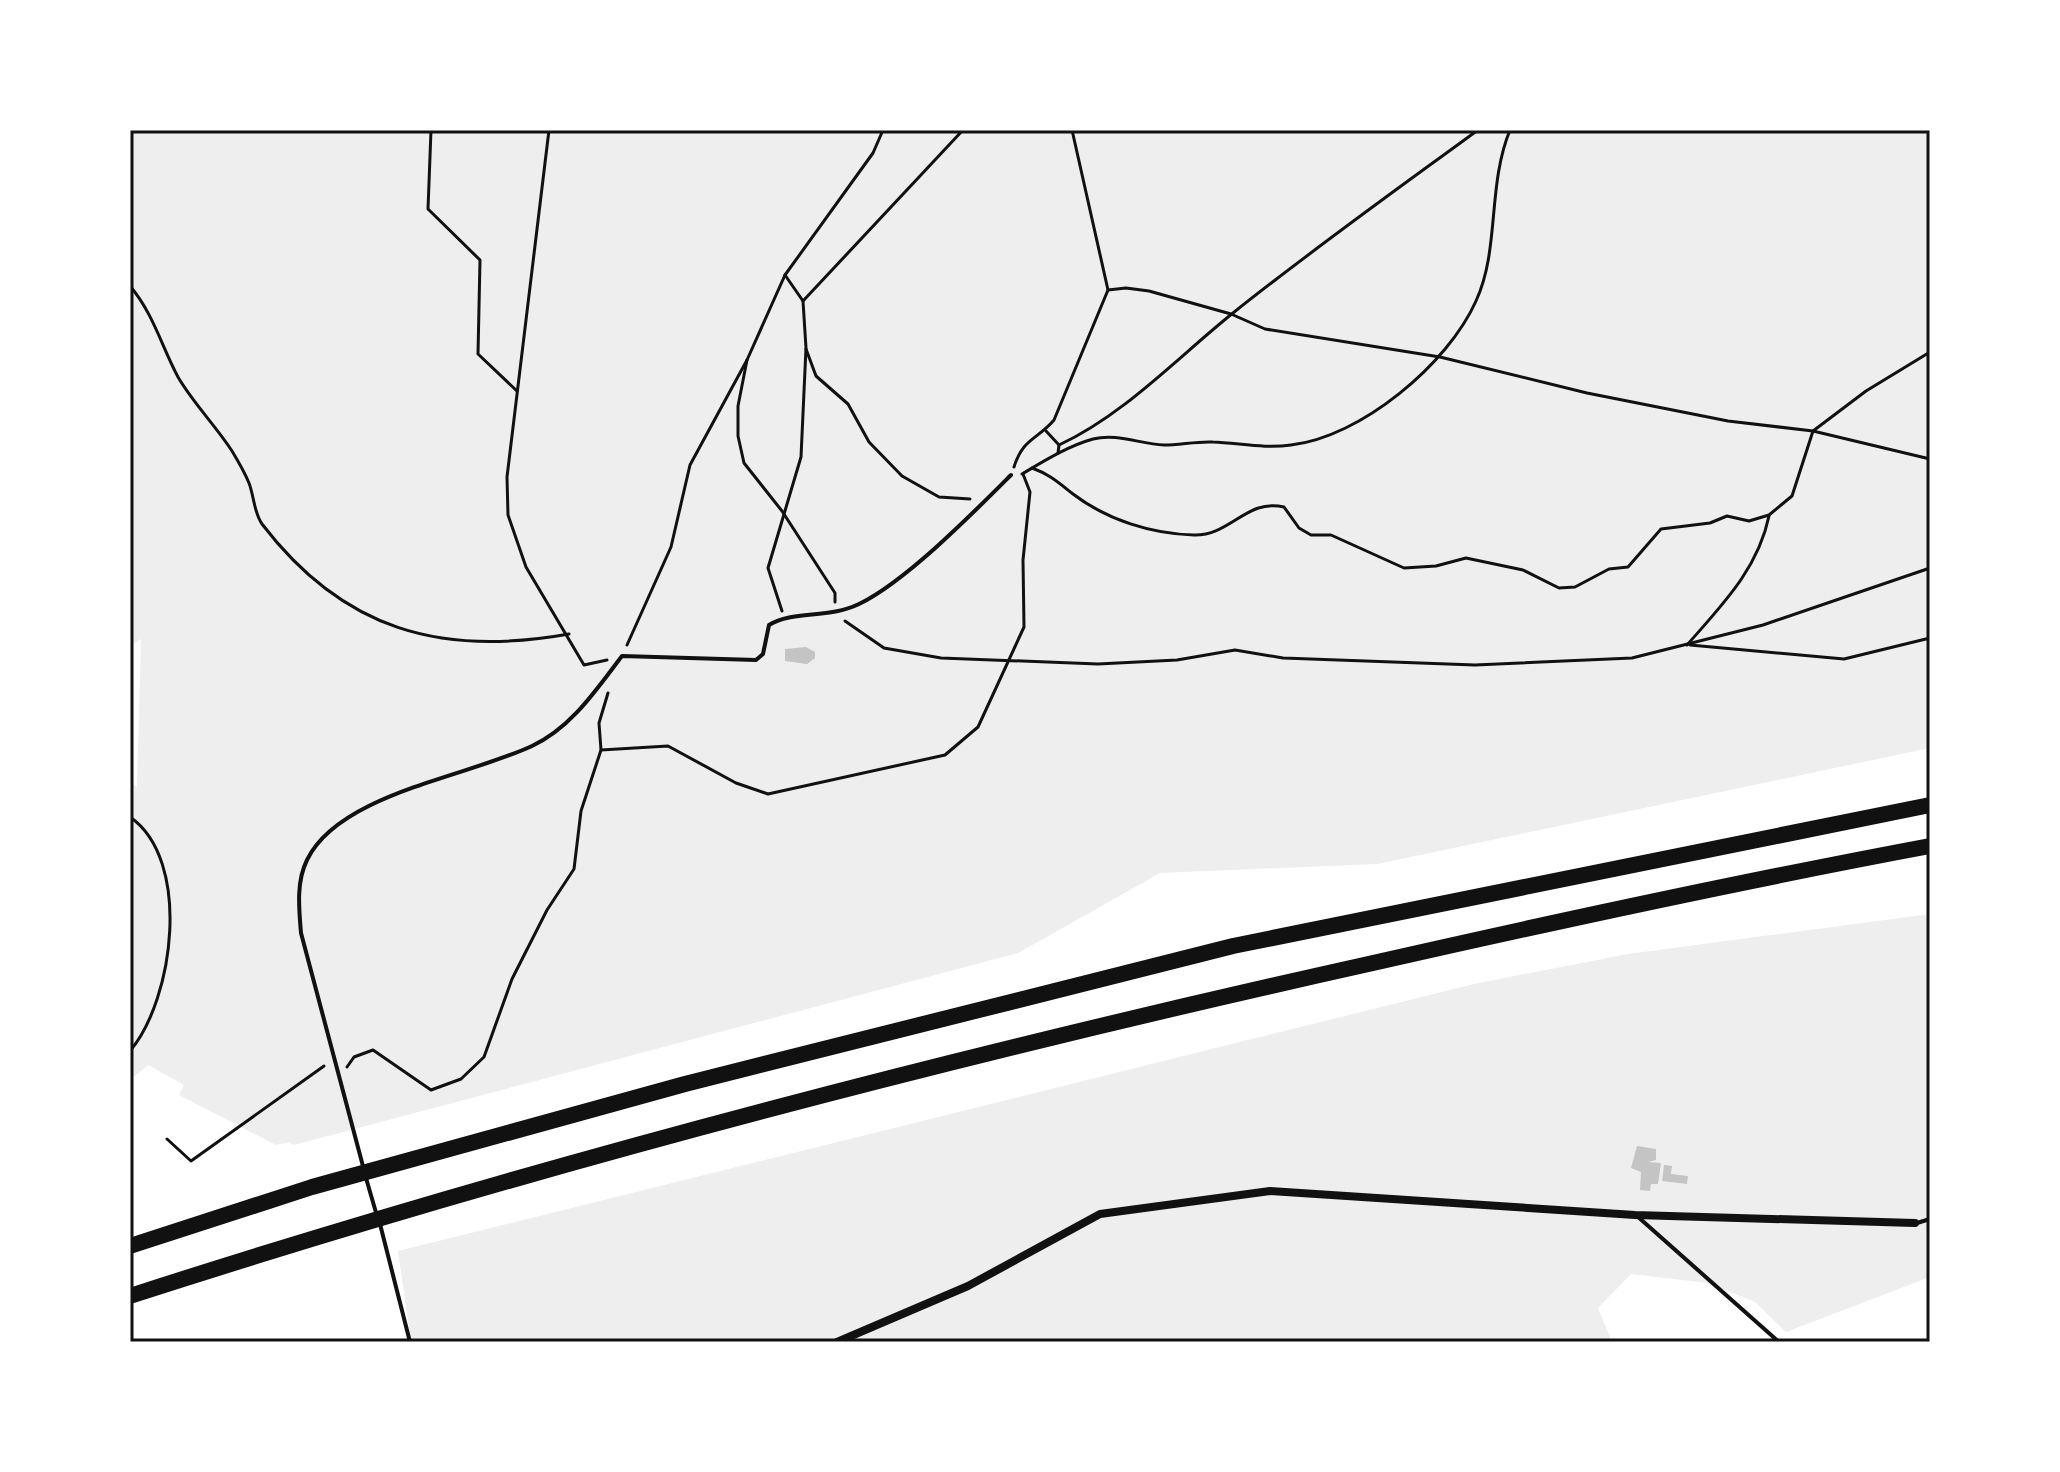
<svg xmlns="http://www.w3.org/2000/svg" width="2060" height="1472" font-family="Lato,sans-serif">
  <rect width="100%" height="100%" fill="#fff"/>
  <g fill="#eee">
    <polygon points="130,130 1930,130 1930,748 1377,864 1160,873 1018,953 294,1145 289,1142 276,1145 179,1095 184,1085 148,1065 130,1080 130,782 137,787 141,639 130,646"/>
    <polygon points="1930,914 1930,1277 1786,1332 1755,1302 1707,1283 1631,1274 1598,1308 1612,1342 411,1342 398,1251 1474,984 1628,954"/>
  </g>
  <g fill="#c4c4c4">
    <polygon points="806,647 815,652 815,658 807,664 785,661 785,649"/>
    <polygon points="1637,1146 1656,1149 1656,1160 1648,1162 1661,1163 1658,1184 1651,1184 1650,1191 1640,1190 1641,1172 1631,1168"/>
    <polygon points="1664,1165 1672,1166 1671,1174 1688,1176 1687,1184 1662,1181"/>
  </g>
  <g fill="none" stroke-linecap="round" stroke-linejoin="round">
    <g stroke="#111" stroke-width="3">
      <polyline points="431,130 428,209 480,260 478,354 517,391"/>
      <polyline points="549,130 507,477 508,515 526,567 584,665 607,660"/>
      <path d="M130,286C153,313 162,347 178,377C193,403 216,426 232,451C238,461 245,473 249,483C254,496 254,513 262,524C343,630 441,657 569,634"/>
      <polyline points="1108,290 1126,288 1149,291 1231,314 1265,329 1440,357 1587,393 1728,421 1813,431 1930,459"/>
      <polyline points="803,301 963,130"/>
      <polyline points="806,349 816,376 848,404 869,442 902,476 939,497 970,499"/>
      <polyline points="747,360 738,406 738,436 744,463 782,511 835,593 835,602"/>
      <polyline points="1046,431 1059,445"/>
      <path d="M1058,453L1059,445C1124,415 1178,357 1233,313C1313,249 1396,190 1478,130"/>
      <path d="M1014,467C1023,438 1037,440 1054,420L1108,290L1072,130"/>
      <path d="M1032,468C1049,474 1059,483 1073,494C1107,520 1152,534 1194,535C1230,536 1247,498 1284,507L1299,528L1311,535H1331L1404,568L1436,566L1466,558L1523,570L1559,588L1575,587L1609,569L1628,567L1661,529L1710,523L1727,516L1749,521L1769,515L1792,496L1813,431L1866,391L1930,352"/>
      <path d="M1022,474C1044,461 1068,446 1093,439C1117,433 1140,444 1164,445C1180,445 1197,441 1213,442C1239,443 1265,449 1291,445C1361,437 1448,364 1476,301C1500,249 1487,186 1510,130"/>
      <polyline points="782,611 768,568 801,457 806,348 803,301 785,275"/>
      <polyline points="845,621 884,648 941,658 1098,664 1177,660 1235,650 1283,658 1475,665 1632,658 1763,625 1930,568"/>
      <polyline points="627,645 671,547 690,465 747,360 785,275 873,153 883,130"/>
      <path d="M1687,645C1722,605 1758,569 1769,516"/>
      <polyline points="1690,645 1844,659 1930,638"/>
      <polyline points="601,750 668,746 736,783 768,794 945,755 978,727 1024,627 1023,560 1030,492 1023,474"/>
      <path d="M130,817C192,860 174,999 130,1051"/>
      <polyline points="347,1067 354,1057 373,1050 431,1090 461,1079 484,1057 512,979 547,910 574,869 581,811 601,750 599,723 608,693"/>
      <polyline points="167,1139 191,1161 324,1066"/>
    </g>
    <g stroke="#111" stroke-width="4">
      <path d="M364,1170L301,933C299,909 296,882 307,860C339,794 466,777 532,746C571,728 596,690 622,656L756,660L763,654L769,625C793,610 828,619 859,604C906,581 973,513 1011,475"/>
      <polyline points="366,1178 377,1216"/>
      <polyline points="1637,1216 1779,1342"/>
      <polyline points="1917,1223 1930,1219"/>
      <polyline points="380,1224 410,1342"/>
    </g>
    <polyline stroke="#111" stroke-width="8" points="837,1342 968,1286 1100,1214 1270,1191 1635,1215 1915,1223"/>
    <g stroke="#111" stroke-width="16">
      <polyline points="130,1246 312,1187 685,1084 1233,946 1930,805"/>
      <path d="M130,1296C538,1164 955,1056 1373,963C1558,921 1743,881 1930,846"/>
    </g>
  </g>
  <rect width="2060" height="1472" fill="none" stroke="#ffffff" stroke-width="264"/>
  <rect x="132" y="132" width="1796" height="1208" fill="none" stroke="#111" stroke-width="3"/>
</svg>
